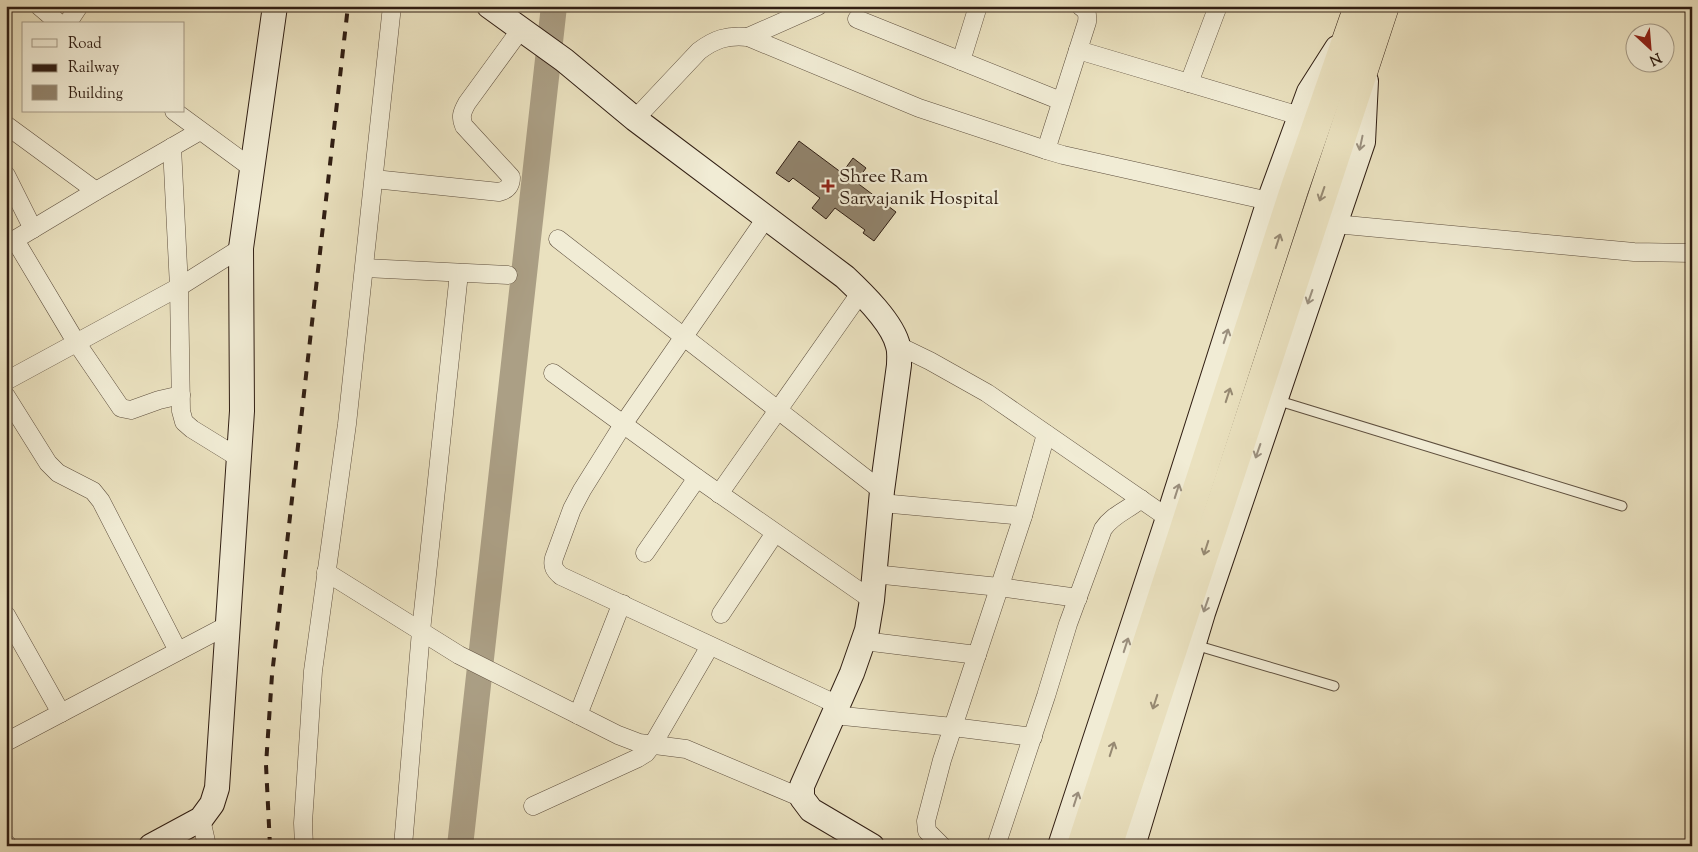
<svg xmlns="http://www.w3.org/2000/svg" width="1698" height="852" font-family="'Sorts Mill Goudy',serif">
  <rect width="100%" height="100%" fill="#eae1bf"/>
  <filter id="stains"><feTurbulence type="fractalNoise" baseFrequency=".004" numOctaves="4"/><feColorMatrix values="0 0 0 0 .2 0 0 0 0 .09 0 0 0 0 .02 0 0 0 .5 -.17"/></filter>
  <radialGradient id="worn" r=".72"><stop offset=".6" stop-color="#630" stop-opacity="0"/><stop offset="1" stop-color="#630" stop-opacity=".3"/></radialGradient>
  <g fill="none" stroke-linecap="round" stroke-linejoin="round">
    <polyline stroke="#ab9f85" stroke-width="26" points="460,846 554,6"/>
  </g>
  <polygon fill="#91836c" stroke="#301e13" points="799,141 842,173 853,158 866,168 856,182 896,212 874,241 863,233 865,230 835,208 826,219 812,208 820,198 793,178 789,182 776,173"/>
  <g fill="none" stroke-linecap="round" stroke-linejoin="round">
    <defs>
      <g id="lane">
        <polyline points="1276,400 1622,506"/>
        <polyline points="1195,645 1334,686"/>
      </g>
      <g id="street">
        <polyline points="39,6 60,24"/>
        <polyline points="857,19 1061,101"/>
        <polyline points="67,24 79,6"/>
        <polyline points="748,37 818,6"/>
        <polyline points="1078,50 1300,116"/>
        <polyline points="961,61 978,6"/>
        <polyline points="1189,83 1218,6"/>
        <polyline points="174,111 253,169"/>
        <path d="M635,119L699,51C715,39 727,35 748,37L919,108L1046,150L1063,155L1269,201"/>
        <polyline points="6,125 96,191"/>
        <polyline points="172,147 179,287 181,411 184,422 192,429 239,458"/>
        <path d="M1046,150L1087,22C1088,14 1087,11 1080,6"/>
        <polyline points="6,175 33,229"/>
        <path d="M374,179L499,192C507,190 511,187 511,177L464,126C460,117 462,112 467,103L521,29"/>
        <path d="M766,218L624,423L582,490L572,509L554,558C552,566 554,570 561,576L838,705"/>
        <polyline points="1335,224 1634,252 1692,253"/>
        <polyline points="558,239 882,491"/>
        <polyline points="15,240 76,342 121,408 131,410 159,400 181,395"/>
        <polyline points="6,245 96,191 200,131"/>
        <polyline points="365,268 508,275"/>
        <polyline points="899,346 930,361 987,393 1168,518"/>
        <polyline points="553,373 697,478 872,600"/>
        <polyline points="6,381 179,287 241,248"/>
        <polyline points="6,396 48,463 58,473 93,491 101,501 178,651"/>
        <polyline points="719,494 861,292"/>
        <polyline points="881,503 1023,516"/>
        <polyline points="645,553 697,478"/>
        <polyline points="326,572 459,655 618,735 639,743 686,749 802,798"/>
        <polyline points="874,574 999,587 1078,598"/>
        <polyline points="721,614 775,533"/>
        <polyline points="6,615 61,713 228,625"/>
        <polyline points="864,641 977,655"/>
        <polyline points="578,715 619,610 623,604"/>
        <polyline points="833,715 953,727 1033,737"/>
        <polyline points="6,742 61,713"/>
        <polyline points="533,806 638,758 646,753 653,744 710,646"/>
        <polyline points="201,819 207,846"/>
        <polyline points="6,843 8,846"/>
        <polyline points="304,846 303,823 313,671 347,424 392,6"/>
        <polyline points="403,846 421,631 459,273"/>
        <polyline points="942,846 927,831 926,821 942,760 1023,516 1046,434"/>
        <path d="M996,846L1046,696L1068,624L1103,529C1112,515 1128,510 1141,499"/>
      </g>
      <g id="secondary">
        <path d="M489,6L564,60L635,119L845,277C862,293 893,323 898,346C900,352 899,359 899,365L882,491L872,600L867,630L852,673L802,786V798L811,810L872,846"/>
        <polyline points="151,846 201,819 212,804 217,788 242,411 241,248 275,6"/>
        <polyline points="1060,846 1168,518 1269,201 1309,92 1337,48"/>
        <polyline points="1133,846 1203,613 1363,142 1366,81"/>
      </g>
      <g id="highway">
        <polyline points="1081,846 1294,190 1358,6"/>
        <polyline points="1108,846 1385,6"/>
      </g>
    </defs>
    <use href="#lane" stroke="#5e4f3e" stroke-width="11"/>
    <use href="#street" stroke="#5e4f3e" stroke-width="19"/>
    <use href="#secondary" stroke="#301e13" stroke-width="26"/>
    <use href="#highway" stroke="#301e13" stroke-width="29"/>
    <use href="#lane" stroke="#f1ecd5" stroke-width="9"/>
    <use href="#street" stroke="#f1ecd5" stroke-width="18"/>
    <use href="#secondary" stroke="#f1ecd5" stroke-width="24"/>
    <use href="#highway" stroke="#eae1bf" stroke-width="28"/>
    <polyline stroke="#301e13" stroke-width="4" stroke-dasharray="9 9" stroke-linecap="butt" points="270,846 266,765 272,675 348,6"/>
  </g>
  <defs><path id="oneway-shaft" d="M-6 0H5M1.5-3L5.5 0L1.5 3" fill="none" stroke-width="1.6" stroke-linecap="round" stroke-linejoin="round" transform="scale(1.25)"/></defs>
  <g stroke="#9a8f7e">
    <use href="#oneway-shaft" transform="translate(1361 143) rotate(102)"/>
    <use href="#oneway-shaft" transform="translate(1310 297) rotate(109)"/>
    <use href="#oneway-shaft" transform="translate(1226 336) rotate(-72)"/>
    <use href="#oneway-shaft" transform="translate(1258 451) rotate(109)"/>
    <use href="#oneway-shaft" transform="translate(1177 491) rotate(-72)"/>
    <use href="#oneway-shaft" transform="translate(1206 605) rotate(109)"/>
    <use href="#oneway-shaft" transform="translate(1126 645) rotate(-72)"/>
    <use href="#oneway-shaft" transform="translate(1076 799) rotate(-72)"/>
  </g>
  <g stroke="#968972">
    <use href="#oneway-shaft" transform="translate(1322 194) rotate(109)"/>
    <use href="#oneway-shaft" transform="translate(1278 241) rotate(-72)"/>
    <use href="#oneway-shaft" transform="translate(1228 395) rotate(-72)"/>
    <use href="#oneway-shaft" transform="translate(1206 548) rotate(108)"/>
    <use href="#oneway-shaft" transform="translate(1155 702) rotate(108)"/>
    <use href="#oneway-shaft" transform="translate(1112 749) rotate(-72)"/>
  </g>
  <path fill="#8f2418" stroke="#f1ecd5" stroke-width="2" d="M825.5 178.5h5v5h5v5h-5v5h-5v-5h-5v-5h5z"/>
  <g text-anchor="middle" stroke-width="4.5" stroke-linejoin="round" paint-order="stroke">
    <g font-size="19" fill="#301e13" stroke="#f1ecd5" text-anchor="start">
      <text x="839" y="182">Shree Ram<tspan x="839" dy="22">Sarvajanik Hospital</tspan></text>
    </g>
  </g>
  <rect width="1698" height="852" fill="none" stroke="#eae1bf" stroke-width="25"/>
  <rect x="8" y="8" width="1683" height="837" fill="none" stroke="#301e13" stroke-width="2.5"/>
  <rect x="12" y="12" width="1673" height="827" fill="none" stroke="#301e13"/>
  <rect x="22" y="22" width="162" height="90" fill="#f1ecd5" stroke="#a49a87"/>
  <rect x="32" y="39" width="25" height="8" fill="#f1ecd5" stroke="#a49a87"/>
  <text x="68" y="48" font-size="15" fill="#301e13">Road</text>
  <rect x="32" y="64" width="25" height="8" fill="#301e13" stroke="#a49a87"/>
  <text x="68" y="72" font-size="15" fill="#301e13">Railway</text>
  <rect x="32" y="85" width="25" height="15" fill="#91836c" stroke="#a49a87"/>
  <text x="68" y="98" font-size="15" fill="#301e13">Building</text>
  <g transform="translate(1650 48) rotate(154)"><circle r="24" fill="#f1ecd5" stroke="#a49a87"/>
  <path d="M0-4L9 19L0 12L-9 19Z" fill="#8f2418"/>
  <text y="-8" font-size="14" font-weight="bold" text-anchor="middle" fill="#301e13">N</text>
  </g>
  <rect width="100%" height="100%" filter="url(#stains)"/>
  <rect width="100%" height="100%" fill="url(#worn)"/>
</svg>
